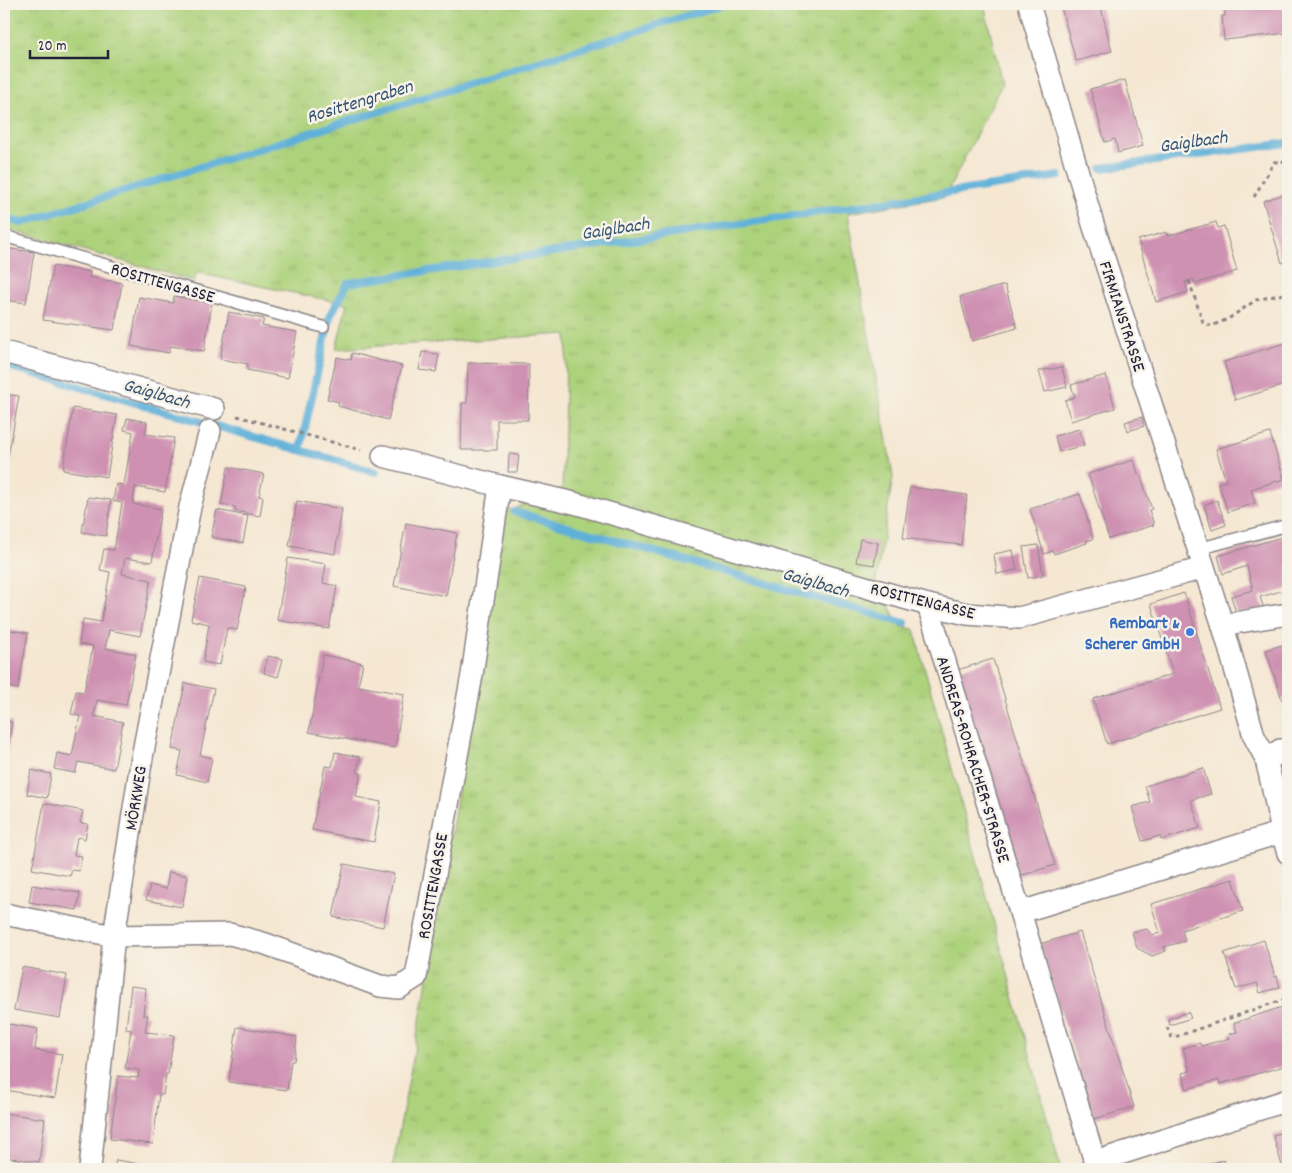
<svg xmlns="http://www.w3.org/2000/svg" width="1292" height="1173" font-family="Dekko,sans-serif">
  <defs>
    <pattern id="grass-tufts" width="24" height="20" patternUnits="userSpaceOnUse" patternTransform="scale(1.25)"><rect width="24" height="20" fill="#add27b"/><path d="M3 7l-1-3M5 7V3M7 7l1-3M15 17l-1-3M17 17v-4M19 17l1-3" fill="none" stroke="#95b46b"/></pattern>
  </defs>
  <rect width="100%" height="100%" fill="#f7f3e8"/>
  <filter id="ink" filterUnits="userSpaceOnUse"><feTurbulence type="fractalNoise" baseFrequency=".02" numOctaves="2"/><feDisplacementMap in="SourceGraphic" scale="10" xChannelSelector="R" yChannelSelector="G"/><feConvolveMatrix kernelMatrix="1 2 1 2 8 2 1 2 1" color-interpolation-filters="sRGB"/></filter>
  <filter id="wash" filterUnits="userSpaceOnUse"><feTurbulence type="fractalNoise" baseFrequency=".0096" numOctaves="4" result="noise"/><feDisplacementMap in="SourceGraphic" scale="20" xChannelSelector="R" yChannelSelector="G"/><feGaussianBlur stdDeviation="1.12" result="paint"/><feColorMatrix in="noise" values="0 0 0 0 0 0 0 0 0 0 0 0 0 0 0 0 0 1.4 0 .05"/><feComposite in="paint" operator="in"/></filter>
  <g filter="url(#wash)">
    <rect width="100%" height="100%" fill="#f5e7d2"/>
    <polygon fill="url(#grass-tufts)" stroke="#687a5b" points="4,4 984,4 1002,84 945,197 848,213 893,477 876,582 900,626 914,629 1061,1169 392,1169 423,1004 504,513 562,489 567,334 336,349 347,304 197,273 194,281 4,228"/>
    <g fill="none" stroke-linecap="round" stroke-linejoin="round">
      <g stroke="#5eb0d9" stroke-width="8">
        <polyline points="1102,168 1288,143"/>
        <polyline points="4,218 21,223 724,4"/>
        <polyline points="4,365 376,472"/>
        <polyline points="300,450 330,316 348,283 1059,176"/>
        <polyline points="515,512 905,623"/>
      </g>
    </g>
    <g id="blocks">
      <g fill="#cf91b2">
        <polygon points="1060,4 1100,4 1112,51 1076,61"/>
        <polygon points="1224,4 1288,4 1288,33 1224,40 1222,16 1225,16"/>
        <polygon points="1125,80 1143,146 1118,153 1115,139 1105,142 1090,89"/>
        <polygon points="1288,193 1288,261 1282,263 1263,201"/>
        <polygon points="1216,222 1218,228 1224,226 1237,271 1195,284 1193,279 1185,282 1188,292 1156,302 1138,240 1166,232 1167,236"/>
        <polygon points="4,248 34,252 26,303 4,300"/>
        <polygon points="53,266 90,272 89,277 122,283 114,330 43,320"/>
        <polygon points="1005,285 1017,328 972,341 960,297"/>
        <polygon points="174,296 212,303 204,351 170,346 169,353 131,346 139,297 173,303"/>
        <polygon points="229,312 264,319 262,326 297,332 288,378 247,370 248,364 220,359"/>
        <polygon points="1288,342 1288,384 1235,400 1224,362"/>
        <polygon points="422,352 439,354 436,372 419,370"/>
        <polygon points="352,353 402,366 388,420 338,406 339,402 327,399 337,357 351,360"/>
        <polygon points="468,363 529,364 528,420 497,420 497,450 461,450 462,403 467,403"/>
        <polygon points="1062,367 1067,387 1045,392 1039,371"/>
        <polygon points="1106,375 1115,408 1071,421 1065,400 1075,397 1071,385"/>
        <polygon points="4,394 19,396 5,474 4,474"/>
        <polygon points="73,408 117,415 107,477 63,470"/>
        <polygon points="1142,417 1144,426 1128,431 1125,422"/>
        <polygon points="127,418 147,422 145,434 174,438 165,492 135,487 133,504 161,509 152,562 125,558 122,574 151,580 140,636 109,630 105,648 136,654 126,705 97,700 94,716 123,722 114,769 78,762 75,773 54,769 57,753 72,756 80,716 71,714 76,691 84,692 93,646 79,644 83,619 101,622 110,572 100,570 104,549 114,550 122,503 113,501 116,484 124,485 133,432 124,430"/>
        <polygon points="1079,429 1084,445 1059,452 1055,436"/>
        <polygon points="1270,433 1284,479 1251,489 1255,503 1228,512 1218,483 1226,481 1216,449"/>
        <polygon points="509,454 519,455 517,472 508,472"/>
        <polygon points="1134,460 1138,474 1140,474 1152,509 1149,510 1154,525 1109,539 1088,474"/>
        <polygon points="228,467 264,474 259,496 263,497 260,516 235,511 235,507 221,505"/>
        <polygon points="910,487 967,495 961,545 903,538"/>
        <polygon points="1080,494 1093,539 1086,541 1087,543 1054,554 1053,551 1044,554 1030,509"/>
        <polygon points="88,497 111,500 106,536 82,532"/>
        <polygon points="1217,500 1226,525 1212,530 1204,505"/>
        <polygon points="297,501 342,509 335,554 289,546"/>
        <polygon points="217,510 248,516 243,543 211,537"/>
        <polygon points="406,523 457,533 446,596 394,586"/>
        <polygon points="1288,535 1288,589 1260,597 1264,609 1236,613 1231,596 1253,590 1247,566 1223,574 1218,556"/>
        <polygon points="860,539 878,543 874,565 856,562"/>
        <polygon points="1038,545 1043,575 1028,578 1023,547"/>
        <polygon points="1013,550 1017,570 997,574 994,554"/>
        <polygon points="288,558 326,564 323,583 337,586 329,629 277,620"/>
        <polygon points="200,578 246,587 237,630 227,628 220,665 203,662 209,624 191,620"/>
        <polygon points="1184,593 1220,708 1107,744 1093,699 1173,674 1151,604"/>
        <polygon points="4,629 28,633 18,689 4,686"/>
        <polygon points="1288,643 1288,698 1282,700 1266,650"/>
        <polygon points="323,655 363,663 358,686 404,694 395,748 309,732"/>
        <polygon points="267,656 283,659 278,677 264,673"/>
        <polygon points="993,659 1055,865 1016,877 954,671"/>
        <polygon points="185,683 214,689 200,755 212,758 207,782 177,775 182,751 172,749"/>
        <polygon points="4,721 12,722 5,766 4,766"/>
        <polygon points="335,752 360,757 357,772 361,773 356,797 381,802 374,842 312,830 325,766 332,767"/>
        <polygon points="1203,768 1211,794 1191,800 1200,828 1161,840 1160,836 1142,841 1132,807 1150,802 1145,786"/>
        <polygon points="31,770 51,774 47,798 27,794"/>
        <polygon points="44,803 83,811 80,823 88,824 85,839 77,837 74,855 82,856 79,871 72,870 70,876 32,869"/>
        <polygon points="344,864 394,874 383,927 333,917"/>
        <polygon points="169,872 188,876 182,907 146,900 150,885 166,889"/>
        <polygon points="1233,879 1243,911 1182,930 1185,941 1164,947 1166,951 1152,956 1137,948 1132,932 1147,929 1152,935 1160,933 1151,904"/>
        <polygon points="32,885 80,893 77,910 29,902"/>
        <polygon points="1080,932 1134,1107 1094,1119 1040,944"/>
        <polygon points="1264,940 1275,977 1277,976 1280,987 1260,993 1257,983 1236,989 1224,953"/>
        <polygon points="22,967 67,975 60,1018 14,1010"/>
        <polygon points="131,986 146,988 143,1015 148,1015 145,1032 174,1035 168,1074 166,1074 163,1095 159,1094 153,1144 110,1139 118,1076 138,1078 139,1070 125,1068 131,1030 126,1029"/>
        <polygon points="1288,1005 1288,1023 1284,1023 1288,1037 1288,1065 1220,1084 1219,1080 1187,1089 1182,1073 1190,1071 1183,1048 1200,1043 1201,1046 1230,1038 1229,1034 1237,1032 1234,1023"/>
        <polygon points="1188,1012 1191,1018 1170,1025 1168,1019"/>
        <polygon points="9,1024 38,1029 35,1050 62,1054 55,1098 4,1090 4,1053"/>
        <polygon points="237,1027 297,1037 294,1061 291,1061 287,1090 229,1082"/>
        <polygon points="4,1113 45,1119 39,1162 4,1157"/>
        <polygon points="1288,1131 1288,1169 1283,1169 1273,1135"/>
        <polygon points="116,1160 163,1168 163,1169 114,1169"/>
        <polygon points="1224,1160 1227,1169 1199,1169 1198,1167"/>
      </g>
    </g>
  </g>
  <g filter="url(#ink)">
    <use href="#blocks" fill-opacity="0" stroke="#8c8486" stroke-width="1"/>
    <g fill="none" stroke-linecap="round" stroke-linejoin="round">
      <defs>
        <g id="lane">
          <polyline points="4,236 323,327"/>
          <polyline points="1198,549 1288,525"/>
        </g>
        <g id="street">
          <path d="M1029,4L1093,224L1223,626L1254,736C1258,745 1265,754 1267,764C1275,794 1279,824 1288,853"/>
          <polyline points="4,352 214,409"/>
          <polyline points="383,456 500,486 574,503 928,605 967,614 1019,618 1204,568"/>
          <polyline points="928,605 1095,1162"/>
          <polyline points="1223,626 1234,623 1288,614"/>
          <polyline points="1267,762 1280,750 1288,750"/>
          <polyline points="1021,912 1282,832"/>
          <polyline points="4,914 114,936 230,934 266,944 380,986 399,988 416,977 472,675 500,486"/>
          <polyline points="90,1169 114,936 141,763 190,507 210,431"/>
          <polyline points="1094,1169 1095,1162 1288,1100"/>
        </g>
      </defs>
      <use href="#lane" stroke="#8c8486" stroke-width="14"/>
      <use href="#street" stroke="#8c8486" stroke-width="24"/>
      <g stroke="#8c8486" stroke-width="3" stroke-dasharray="4 4" stroke-linecap="butt">
        <polyline points="1254,197 1274,162 1288,161"/>
        <polyline points="1189,281 1203,322 1211,326 1228,319 1256,300 1288,293"/>
        <polyline points="237,416 361,450"/>
        <polyline points="1167,1027 1172,1038 1288,998"/>
      </g>
      <use href="#lane" stroke="#fff" stroke-width="11"/>
      <use href="#street" stroke="#fff" stroke-width="21"/>
    </g>
  </g>
  <circle fill="#3f7fe0" stroke="#f7f3e8" stroke-width="2" cx="1190" cy="632" r="5"/>
  <g text-anchor="middle" stroke-width="5" stroke-linejoin="round" paint-order="stroke">
    <g font-size="18" fill="#22223b" stroke="#f7f3e8">
      <text transform="translate(163 282) rotate(16)" y="6">ROSITTENGASSE</text>
      <text transform="translate(1123 316) rotate(72)" y="6">FIRMIANSTRASSE</text>
      <text transform="translate(923 600) rotate(14)" y="6">ROSITTENGASSE</text>
      <text transform="translate(974 759) rotate(73)" y="6">ANDREAS-ROHRACHER-STRASSE</text>
      <text transform="translate(135 798) rotate(-81)" y="6">MÖRKWEG</text>
      <text transform="translate(432 886) rotate(-80)" y="6">ROSITTENGASSE</text>
    </g>
    <g font-size="18" font-weight="bold" fill="#366cbe" stroke="#f7f3e8" text-anchor="end">
      <text x="1180" y="628">Rembart &amp;<tspan x="1180" dy="21">Scherer GmbH</tspan></text>
    </g>
    <g font-size="19" font-style="italic" fill="#375472" stroke="#f7f3e8">
      <text transform="translate(359 100) rotate(-17)" y="7">Rosittengraben</text>
      <text transform="translate(1193 140) rotate(-8)" y="7">Gaiglbach</text>
      <text transform="translate(615 227) rotate(-9)" y="7">Gaiglbach</text>
      <text transform="translate(157 392) rotate(16)" y="7">Gaiglbach</text>
      <text transform="translate(816 581) rotate(16)" y="7">Gaiglbach</text>
    </g>
  </g>
  <rect width="1292" height="1173" fill="none" stroke="#f7f3e8" stroke-width="20"/>
  <path d="M30 50v8h78v-8" fill="none" stroke="#22223b" stroke-width="2.5"/>
  <text x="38" y="50" font-size="15" fill="#22223b" stroke="#f7f3e8" stroke-width="4" paint-order="stroke">20 m</text>
</svg>
